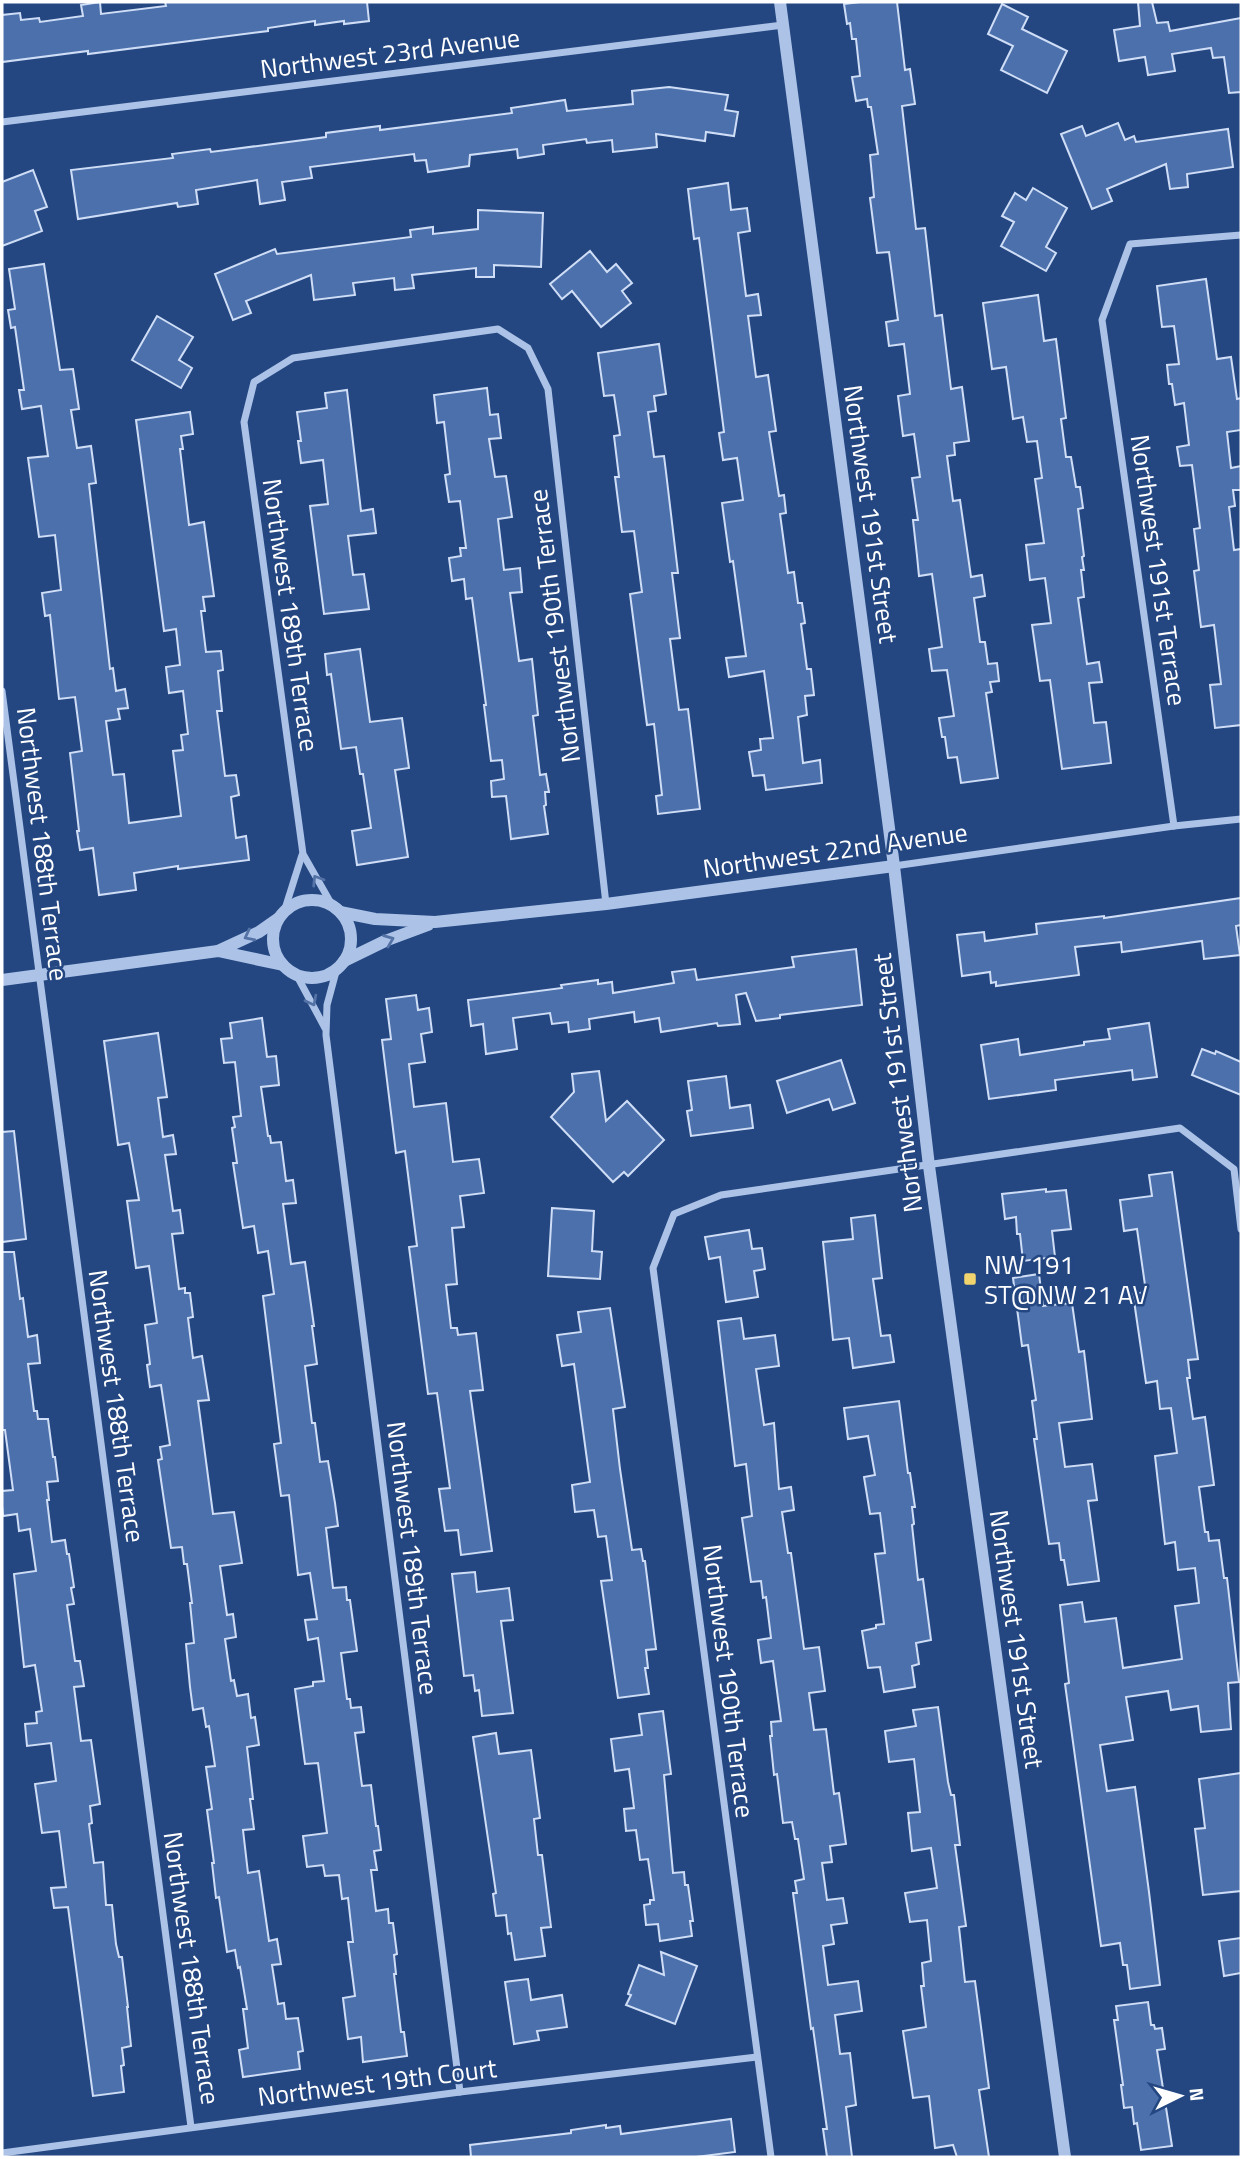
<svg xmlns="http://www.w3.org/2000/svg" width="1243" height="2159" viewBox="0 0 1243 2159" font-family="'Titillium Web',sans-serif">
<style>
.building{fill:#4c70ab;stroke:#cfdef6;stroke-width:2}
.lines{fill:none;stroke-linecap:round;stroke-linejoin:round}
.minor{stroke:#acc3e7;stroke-width:7}
.tertiary{stroke:#acc3e7;stroke-width:12}
.oneway{stroke:#5472a5}
.poi-dot{fill:#f2d46f;stroke:#244782;stroke-width:2.5}
.labels{text-anchor:middle;dominant-baseline:central;stroke-width:5;stroke-linejoin:round;paint-order:stroke}
.street-label{font-size:26px;fill:#fff;stroke:#244782}
.poi-label{font-size:26px;fill:#fff;stroke:#244782;text-anchor:start}
</style>
<rect width="100%" height="100%" fill="#244782"/>
<g class="building">
<polygon points="100,2 101,14 166,6 165,2 367,2 369,21 344,24 344,21 315,25 315,21 268,28 268,31 88,54 88,51 2,62 2,15 20,13 21,20 39,18 40,22 83,16 81,5"/>
<polygon points="860,2 897,2 905,70 910,69 915,104 902,106 916,229 925,228 935,316 942,315 951,389 962,387 969,441 954,443 955,455 947,456 953,501 960,500 971,577 982,575 985,596 974,598 980,642 985,642 988,664 997,663 999,681 990,682 992,692 986,693 998,778 961,783 957,757 948,758 945,737 942,737 939,718 954,716 947,670 932,671 929,649 942,647 932,574 919,576 917,556 913,520 918,520 912,478 920,477 914,434 903,436 898,396 910,394 904,344 889,346 886,322 898,320 889,252 877,253 870,198 874,197 870,155 878,154 871,107 868,107 867,99 856,101 852,77 860,76 856,39 852,39 850,23 847,24 844,4"/>
<polygon points="1138,2 1152,2 1157,23 1168,22 1170,31 1241,18 1241,92 1229,93 1224,57 1213,58 1211,48 1172,54 1175,71 1148,75 1145,57 1119,61 1114,30 1140,26"/>
<polygon points="1002,4 1028,17 1022,29 1067,51 1047,93 1001,70 1013,46 988,34"/>
<polygon points="669,87 728,95 725,110 738,112 734,136 706,132 705,141 656,134 657,147 613,152 612,140 587,143 586,139 543,145 544,154 518,158 517,149 470,155 469,166 428,172 426,160 415,161 414,154 310,167 312,178 282,182 285,200 260,204 257,180 196,190 198,204 178,207 177,203 78,219 71,170 173,158 172,154 210,149 211,152 326,137 326,133 380,126 380,130 512,113 511,108 565,100 567,111 633,104 632,91"/>
<polygon points="1118,123 1125,140 1134,136 1136,142 1228,129 1233,167 1187,174 1188,187 1170,189 1166,164 1107,189 1112,201 1092,209 1061,134 1082,126 1086,136"/>
<polygon points="33,170 47,207 35,211 42,231 2,246 2,182"/>
<polygon points="728,183 731,210 747,208 750,231 738,233 746,296 758,294 761,315 748,316 756,377 768,375 776,431 769,432 779,496 784,495 786,513 780,514 788,573 794,572 798,603 802,603 805,623 801,624 807,669 811,669 814,695 805,696 807,715 798,717 803,763 820,760 822,783 766,790 764,775 753,776 749,752 761,750 760,739 773,738 764,671 729,677 726,658 746,656 733,561 730,562 722,503 743,500 737,458 723,460 719,433 724,432 699,238 694,239 688,189"/>
<polygon points="1033,188 1067,208 1046,247 1056,253 1046,271 1001,246 1014,222 1002,216 1015,193 1026,200"/>
<polygon points="478,210 543,213 541,267 494,265 494,277 476,277 476,268 412,275 414,288 395,290 394,278 353,283 355,295 314,300 311,275 246,301 251,313 233,320 215,274 275,249 277,254 411,237 410,230 433,227 433,234 478,229"/>
<polygon points="590,251 607,272 616,264 632,283 622,291 631,303 601,327 572,291 562,299 550,284"/>
<polygon points="44,264 60,370 73,369 79,409 71,410 77,448 91,446 96,483 89,484 110,669 113,668 116,691 125,689 128,708 118,709 120,719 106,721 113,775 124,774 129,823 181,816 173,751 183,750 181,735 188,734 183,691 169,693 166,667 180,665 176,629 164,631 136,420 190,412 193,434 181,436 183,449 180,449 189,525 204,522 214,596 203,597 205,611 201,611 206,652 221,651 223,670 218,671 222,711 217,711 225,776 236,775 239,795 231,797 236,838 246,836 249,860 178,869 178,866 134,873 136,890 99,895 93,848 80,850 77,831 79,831 70,753 82,751 75,697 59,699 50,615 45,616 42,593 61,590 55,535 39,537 28,458 48,456 41,406 22,409 19,390 24,390 15,327 11,328 8,310 15,309 9,269"/>
<polygon points="1206,279 1217,359 1231,357 1237,399 1241,398 1241,430 1227,432 1231,468 1241,466 1241,490 1233,490 1235,506 1229,507 1234,550 1241,549 1241,725 1215,728 1210,685 1221,684 1214,625 1201,627 1194,571 1199,570 1194,529 1200,528 1192,465 1180,466 1177,447 1189,445 1184,403 1175,405 1172,384 1169,384 1167,365 1179,364 1174,326 1162,327 1157,286"/>
<polygon points="1038,295 1044,341 1056,339 1066,418 1061,419 1066,457 1071,457 1076,487 1080,487 1083,508 1078,509 1084,556 1082,557 1084,570 1081,570 1084,597 1078,598 1087,664 1099,662 1102,682 1089,683 1094,723 1106,722 1111,763 1062,769 1050,680 1040,681 1032,625 1051,623 1045,578 1030,580 1026,545 1044,543 1035,479 1042,478 1037,441 1027,442 1023,417 1013,419 1006,367 992,369 983,303"/>
<polygon points="157,316 193,337 179,360 192,368 181,388 132,360"/>
<polygon points="659,344 666,394 654,396 656,411 648,412 654,457 664,456 666,472 678,573 672,573 680,638 670,639 679,710 688,709 700,809 658,814 656,796 662,795 654,724 647,725 630,594 642,592 634,531 622,532 615,477 619,477 614,436 620,435 614,395 604,396 598,353"/>
<polygon points="487,388 490,415 498,414 501,438 489,439 495,477 506,476 512,517 498,519 504,570 520,568 522,592 510,593 519,661 532,659 538,715 533,716 540,775 546,774 549,792 545,792 546,805 544,806 548,834 511,839 506,796 492,797 491,781 504,779 502,760 491,761 484,705 486,705 472,598 466,599 464,579 452,581 449,558 461,556 460,548 466,548 460,501 449,502 445,475 450,474 444,422 437,423 434,395"/>
<polygon points="347,390 361,511 373,509 376,533 348,536 353,575 364,574 369,609 324,614 310,506 328,504 323,460 301,463 298,441 301,441 297,412 327,408 325,393"/>
<polygon points="360,649 370,722 402,718 409,768 395,770 408,857 357,865 352,831 371,828 363,774 360,774 356,747 341,749 331,674 327,675 325,654"/>
<polygon points="1241,898 1241,925 1236,926 1240,955 1204,959 1202,941 1122,952 1121,942 1075,947 1079,975 996,986 996,982 991,983 990,972 962,976 957,935 984,932 985,941 1037,934 1036,924 1104,916 1104,918"/>
<polygon points="856,949 862,1005 780,1015 780,1018 756,1021 746,993 736,995 740,1024 718,1026 717,1023 661,1032 659,1018 635,1022 634,1012 589,1019 590,1029 569,1032 568,1022 552,1024 550,1013 513,1018 517,1049 486,1054 483,1024 471,1026 468,1000 562,988 561,985 598,980 598,984 612,982 613,993 674,983 672,972 695,969 697,980 794,967 792,957"/>
<polygon points="416,995 418,1010 429,1008 432,1032 421,1034 425,1062 409,1064 414,1107 446,1103 453,1162 479,1159 484,1193 460,1196 464,1227 452,1228 457,1284 446,1285 451,1328 457,1328 458,1335 476,1333 483,1390 470,1391 492,1551 461,1555 458,1530 445,1531 439,1489 450,1488 437,1393 428,1394 409,1247 417,1246 405,1151 396,1153 382,1040 391,1039 386,999"/>
<polygon points="262,1018 267,1057 276,1056 279,1085 261,1087 268,1136 270,1136 271,1143 281,1142 286,1181 293,1180 296,1203 283,1204 291,1264 305,1262 314,1326 312,1326 317,1364 305,1366 312,1423 315,1423 320,1462 328,1461 335,1503 338,1526 326,1528 333,1588 346,1587 347,1600 350,1600 357,1651 341,1653 347,1699 350,1699 351,1708 361,1707 364,1732 355,1733 362,1786 371,1785 376,1826 378,1826 381,1850 374,1851 377,1870 371,1870 376,1911 388,1909 389,1923 393,1923 397,1954 394,1955 396,1974 394,1974 401,2032 404,2032 407,2056 363,2062 361,2037 348,2039 343,1998 355,1996 348,1942 353,1942 348,1898 342,1899 339,1875 325,1876 323,1865 307,1867 303,1836 327,1833 318,1763 305,1764 295,1689 313,1686 313,1682 324,1681 318,1638 308,1640 305,1620 317,1619 310,1573 298,1575 289,1495 281,1496 274,1444 281,1443 263,1296 274,1294 268,1251 258,1253 254,1226 243,1228 233,1163 237,1163 232,1128 235,1127 233,1117 241,1116 235,1062 224,1063 221,1039 232,1038 230,1023"/>
<polygon points="1149,1023 1157,1077 1133,1080 1132,1070 1055,1080 1056,1090 989,1099 981,1045 1018,1039 1020,1055 1084,1045 1084,1042 1110,1039 1108,1029"/>
<polygon points="158,1033 167,1097 158,1098 163,1137 173,1135 176,1154 165,1155 173,1211 180,1210 183,1233 172,1234 179,1289 185,1288 185,1293 190,1293 193,1317 188,1318 193,1358 202,1356 209,1400 198,1401 213,1514 234,1512 242,1563 220,1566 227,1615 233,1614 236,1637 225,1639 231,1681 234,1680 237,1696 248,1694 251,1718 255,1717 259,1745 247,1747 253,1799 250,1799 254,1829 243,1830 248,1873 259,1871 269,1941 277,1939 281,1964 272,1965 278,2004 284,2003 286,2019 298,2018 303,2051 298,2052 300,2069 243,2077 239,2050 248,2048 243,2009 247,2009 240,1967 238,1968 235,1950 227,1952 219,1897 216,1898 212,1863 214,1863 207,1810 212,1809 206,1767 215,1766 209,1726 206,1727 203,1708 193,1710 190,1687 186,1644 194,1643 190,1603 192,1603 187,1564 184,1564 182,1547 171,1548 158,1460 162,1459 160,1447 170,1445 161,1385 150,1387 147,1365 150,1364 145,1325 157,1323 149,1266 136,1268 127,1201 139,1200 129,1143 118,1145 104,1041"/>
<polygon points="1202,1049 1215,1054 1216,1051 1241,1062 1241,1095 1192,1075"/>
<polygon points="841,1060 855,1103 833,1110 829,1099 787,1113 777,1081"/>
<polygon points="599,1071 606,1121 627,1101 664,1140 628,1176 624,1172 613,1182 551,1117 574,1092 572,1074"/>
<polygon points="726,1076 730,1108 750,1105 753,1128 691,1136 687,1111 692,1110 688,1081"/>
<polygon points="14,1131 26,1239 2,1242 2,1132"/>
<polygon points="1172,1172 1198,1359 1188,1360 1190,1378 1187,1378 1193,1419 1205,1417 1214,1485 1199,1487 1205,1532 1208,1532 1209,1541 1219,1540 1224,1578 1227,1578 1239,1682 1228,1683 1231,1729 1201,1732 1198,1706 1171,1710 1168,1691 1126,1697 1133,1740 1100,1745 1107,1791 1135,1787 1149,1892 1160,1985 1130,1989 1127,1965 1123,1965 1120,1943 1101,1946 1065,1684 1069,1683 1060,1605 1082,1602 1085,1622 1116,1618 1123,1668 1182,1659 1175,1606 1199,1603 1195,1568 1178,1570 1175,1542 1165,1544 1155,1456 1177,1453 1171,1408 1160,1409 1157,1381 1146,1383 1133,1294 1146,1292 1137,1229 1124,1231 1120,1200 1152,1196 1149,1175"/>
<polygon points="1046,1189 1046,1192 1066,1190 1071,1229 1052,1231 1055,1257 1023,1261 1020,1234 1017,1234 1016,1217 1005,1219 1002,1194"/>
<polygon points="552,1208 594,1211 592,1251 602,1252 600,1279 548,1276"/>
<polygon points="875,1215 882,1278 873,1279 881,1336 890,1335 894,1362 853,1368 849,1338 833,1340 823,1242 853,1239 851,1218"/>
<polygon points="749,1230 752,1249 762,1248 765,1269 754,1271 758,1297 726,1302 720,1257 709,1259 705,1237"/>
<polygon points="2,1252 14,1252 20,1299 23,1298 28,1337 37,1335 40,1363 28,1364 34,1411 37,1411 38,1419 48,1419 53,1457 55,1457 58,1481 47,1482 49,1500 47,1500 52,1542 65,1540 67,1554 69,1554 74,1587 71,1588 74,1604 67,1605 75,1661 80,1661 84,1686 74,1687 81,1741 91,1740 100,1804 90,1806 92,1823 89,1824 94,1863 103,1862 106,1905 112,1905 116,1944 119,1957 122,1957 128,2007 127,2007 131,2046 122,2048 124,2065 121,2066 124,2092 93,2096 68,1907 54,1908 51,1888 66,1887 59,1831 42,1833 35,1784 56,1781 51,1743 27,1746 25,1724 37,1723 36,1712 42,1711 35,1665 24,1667 14,1574 36,1571 30,1529 19,1531 17,1514 3,1516 2,1505 2,1491 13,1490 5,1430 2,1430"/>
<polygon points="1039,1274 1043,1306 1072,1303 1079,1352 1084,1351 1092,1419 1059,1423 1065,1467 1092,1464 1097,1500 1088,1501 1099,1581 1068,1585 1064,1560 1061,1560 1059,1543 1049,1544 1034,1439 1037,1439 1032,1401 1036,1400 1028,1345 1022,1346 1013,1278"/>
<polygon points="610,1308 625,1407 613,1409 620,1469 632,1550 641,1549 643,1561 645,1561 656,1649 646,1650 648,1668 645,1668 649,1694 618,1698 601,1581 612,1580 606,1536 598,1537 594,1510 575,1512 572,1485 590,1482 574,1364 562,1366 557,1335 581,1332 578,1312"/>
<polygon points="741,1318 744,1339 775,1335 779,1366 756,1369 764,1425 774,1423 779,1489 791,1487 794,1510 782,1512 788,1553 791,1553 804,1649 819,1647 825,1691 809,1693 814,1730 826,1729 834,1794 839,1793 846,1844 830,1846 832,1862 822,1863 827,1900 843,1898 847,1923 831,1925 834,1944 823,1946 828,1985 858,1981 862,2011 835,2015 840,2054 850,2053 856,2105 846,2107 852,2157 827,2157 823,2129 827,2129 813,2028 811,2029 793,1893 797,1893 795,1881 804,1879 798,1839 795,1839 792,1822 783,1823 777,1774 774,1775 770,1736 772,1736 771,1722 781,1721 773,1661 761,1663 758,1640 771,1638 766,1597 763,1598 761,1581 751,1582 742,1518 752,1516 746,1464 735,1466 718,1321"/>
<polygon points="899,1401 908,1473 910,1473 915,1507 912,1507 914,1524 912,1525 918,1580 923,1579 931,1640 916,1643 919,1664 912,1666 915,1687 884,1692 880,1667 868,1668 862,1631 876,1628 876,1625 884,1624 875,1554 885,1553 880,1513 870,1514 864,1477 875,1475 868,1436 848,1439 844,1408"/>
<polygon points="475,1572 477,1592 509,1588 513,1620 501,1621 513,1713 482,1716 479,1690 475,1691 473,1675 464,1676 452,1574"/>
<polygon points="938,1707 948,1782 951,1795 954,1795 960,1845 955,1845 966,1926 959,1927 965,1982 975,1981 989,2088 979,2090 989,2157 957,2157 953,2145 935,2148 929,2096 913,2098 903,2031 926,2027 921,1986 924,1986 922,1963 931,1961 927,1920 910,1922 905,1893 937,1888 931,1848 912,1851 908,1813 920,1812 914,1759 889,1762 885,1731 916,1726 913,1710"/>
<polygon points="663,1711 671,1774 664,1775 673,1873 684,1872 685,1885 688,1885 693,1921 690,1921 692,1936 660,1941 658,1924 646,1925 644,1905 650,1904 650,1900 654,1900 648,1859 640,1860 636,1830 626,1831 624,1809 634,1808 629,1769 615,1771 611,1739 642,1735 639,1714"/>
<polygon points="496,1733 499,1754 531,1750 540,1818 534,1819 538,1855 542,1855 551,1927 541,1928 545,1956 515,1960 511,1933 508,1934 506,1915 496,1916 493,1894 496,1893 473,1737"/>
<polygon points="1241,1773 1241,1891 1203,1895 1195,1829 1205,1828 1199,1779"/>
<polygon points="1241,1938 1241,1973 1224,1976 1219,1941"/>
<polygon points="661,1952 697,1966 675,2024 626,2005 631,1995 628,1994 639,1965 664,1975"/>
<polygon points="528,1979 531,2000 562,1995 567,2027 537,2031 539,2040 514,2044 505,1982"/>
<polygon points="1148,2002 1151,2025 1154,2025 1155,2029 1162,2028 1165,2049 1157,2050 1172,2146 1141,2150 1137,2123 1134,2124 1132,2107 1124,2108 1121,2085 1123,2085 1114,2020 1118,2020 1116,2006"/>
<polygon points="731,2119 735,2152 696,2157 471,2157 470,2145 571,2133 571,2130 606,2125 606,2128 620,2126 621,2134"/>
</g>
<g class="lines">
<g class="minor">
<polyline points="2,122 783,25"/>
<polyline points="2,691 191,2127"/>
<polyline points="1174,826 1102,320 1130,244 1241,235"/>
<polyline points="894,866 1174,826 1241,819"/>
<polyline points="332,905 303,854 244,422 254,382 293,358 498,329 528,348 548,389 606,904"/>
<polyline points="284,912 302,855"/>
<polyline points="337,968 327,1005 326,1035 460,2092"/>
<polyline points="296,974 325,1028"/>
<polyline points="2,2153 460,2092 757,2057"/>
<polyline points="771,2157 653,1268 674,1214 721,1195 1180,1128 1234,1169 1241,1229"/>
</g>
<g class="tertiary">
<polyline points="780,2 894,866 929,1166 1065,2157"/>
<circle cx="312" cy="939" r="39"/>
<polyline points="340,912 375,919 435,922 606,904 894,866"/>
<polyline points="218,951 259,932 279,918"/>
<polyline points="344,961 385,941 428,925"/>
<polyline points="2,980 218,951 283,965"/>
</g>
</g>
<defs><path id="oneway-chevron" d="M-2-3.5L2.5 0L-2 3.5" fill="none" stroke-width="1.6" stroke-linecap="round" stroke-linejoin="round" transform="scale(1.75)"/></defs>
<g class="oneway">
<use href="#oneway-chevron" transform="translate(317 880) rotate(-122)"/>
<use href="#oneway-chevron" transform="translate(249 936) rotate(153)"/>
<use href="#oneway-chevron" transform="translate(389 940) rotate(-22)"/>
<use href="#oneway-chevron" transform="translate(312 1001) rotate(63)"/>
</g>
<rect class="poi-dot" x="963" y="1272" width="14" height="14" rx="3.5"/>
<g class="labels">
<g class="street-label">
<text transform="translate(390 53) rotate(-7)">Northwest 23rd Avenue</text>
<text transform="translate(871 514) rotate(82)">Northwest 191st Street</text>
<text transform="translate(1159 570) rotate(82)">Northwest 191st Terrace</text>
<text transform="translate(291 615) rotate(82)">Northwest 189th Terrace</text>
<text transform="translate(554 626) rotate(-97)">Northwest 190th Terrace</text>
<text transform="translate(43 844) rotate(83)">Northwest 188th Terrace</text>
<text transform="translate(835 850) rotate(-8)">Northwest 22nd Avenue</text>
<text transform="translate(897 1083) rotate(-97)">Northwest 191st Street</text>
<text transform="translate(117 1406) rotate(82)">Northwest 188th Terrace</text>
<text transform="translate(413 1558) rotate(83)">Northwest 189th Terrace</text>
<text transform="translate(1017 1639) rotate(82)">Northwest 191st Street</text>
<text transform="translate(729 1681) rotate(83)">Northwest 190th Terrace</text>
<text transform="translate(192 1968) rotate(82)">Northwest 188th Terrace</text>
<text transform="translate(377 2082) rotate(-7)">Northwest 19th Court</text>
</g>
<g class="poi-label">
<text x="984" y="1264">NW 191<tspan x="984" dy="30">ST@NW 21 AV</tspan></text>
</g>
</g>
<rect width="1243" height="2159" fill="none" stroke="#ffffff" stroke-width="7"/>
<g transform="translate(1180 2096) rotate(85)" stroke="#244782" stroke-width="5" paint-order="stroke">
<path d="M0-5L12 26L0 18L-12 26Z" fill="#ffffff"/>
<text y="-10" font-size="19" font-weight="bold" text-anchor="middle" fill="#ffffff">N</text>
</g>
</svg>
